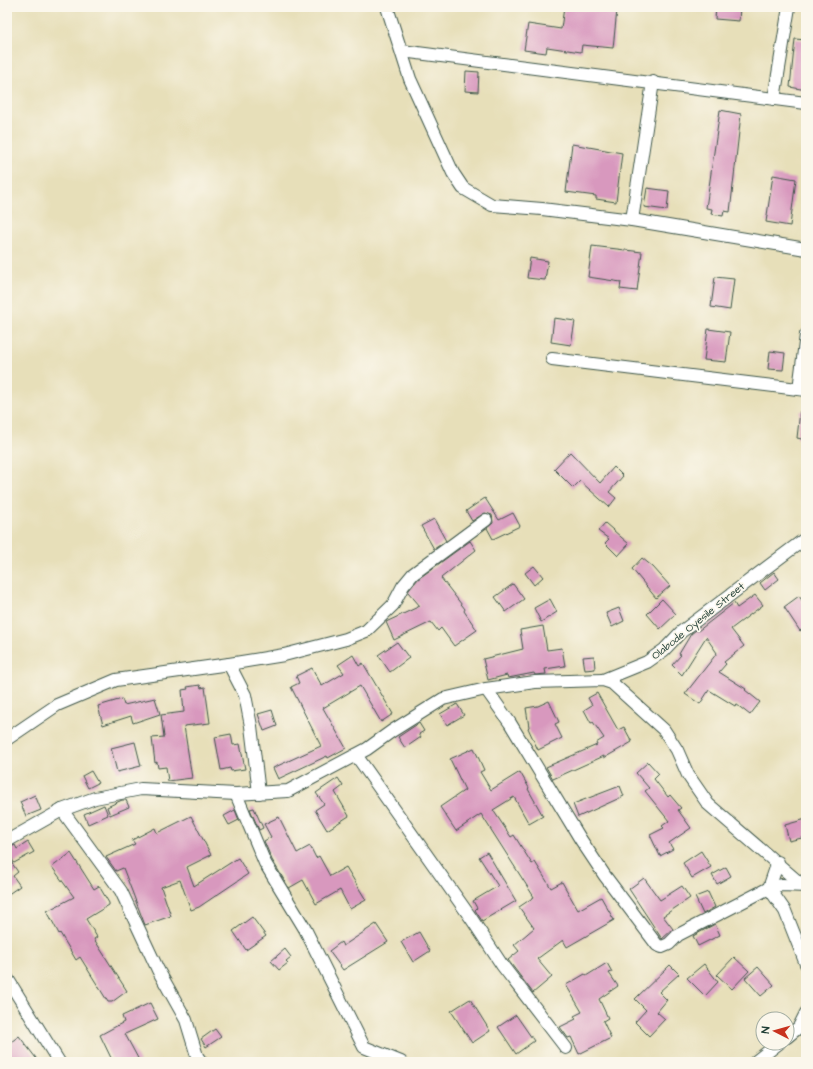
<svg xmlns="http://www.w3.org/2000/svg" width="813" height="1069" viewBox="0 0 813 1069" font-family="'Architects Daughter',sans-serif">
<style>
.building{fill:#d898be}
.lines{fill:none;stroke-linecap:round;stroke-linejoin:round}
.minor-casing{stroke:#3d5548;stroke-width:14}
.minor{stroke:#fff;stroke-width:12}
.labels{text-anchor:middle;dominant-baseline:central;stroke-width:3.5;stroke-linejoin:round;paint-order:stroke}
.street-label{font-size:11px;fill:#1f3d34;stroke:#fbf7ec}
</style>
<rect width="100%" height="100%" fill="#fbf7ec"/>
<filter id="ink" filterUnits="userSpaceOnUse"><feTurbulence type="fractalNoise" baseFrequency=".025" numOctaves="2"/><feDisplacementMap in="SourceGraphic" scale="8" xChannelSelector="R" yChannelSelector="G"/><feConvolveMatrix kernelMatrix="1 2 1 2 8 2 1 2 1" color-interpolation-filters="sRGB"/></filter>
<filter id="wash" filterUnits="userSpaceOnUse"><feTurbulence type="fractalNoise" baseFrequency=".012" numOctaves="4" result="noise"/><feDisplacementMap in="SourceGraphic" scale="16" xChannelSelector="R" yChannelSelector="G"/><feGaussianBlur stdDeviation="0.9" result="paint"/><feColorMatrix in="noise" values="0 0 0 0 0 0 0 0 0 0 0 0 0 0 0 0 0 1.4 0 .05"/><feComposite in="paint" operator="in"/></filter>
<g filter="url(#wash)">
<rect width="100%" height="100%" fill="#e7dfb9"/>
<g id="blocks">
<g class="building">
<polygon points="564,7 594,11 594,8 617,10 613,48 582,45 581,52 547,47 546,53 524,50 528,24 561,29"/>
<polygon points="716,7 740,7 739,21 715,19"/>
<polygon points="795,39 806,40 806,90 790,87"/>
<polygon points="466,71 479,72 478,92 465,91"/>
<polygon points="720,110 741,114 730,212 724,211 723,216 711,214 712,209 706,208"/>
<polygon points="572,144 622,153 616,202 596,199 596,196 566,192"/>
<polygon points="773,175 796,179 790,226 766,222"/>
<polygon points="647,188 669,191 667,210 644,207"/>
<polygon points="592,246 642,252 637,291 620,289 621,282 588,277"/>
<polygon points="530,258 548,261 545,280 527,278"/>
<polygon points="715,277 734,279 730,310 711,307"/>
<polygon points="554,318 575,321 571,345 551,342"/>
<polygon points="708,329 730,332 726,362 704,360"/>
<polygon points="770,351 785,353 783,370 768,369"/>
<polygon points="800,411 806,411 806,440 797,438"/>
<polygon points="570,452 600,483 614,467 623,476 609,492 616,498 609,507 580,481 573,488 554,469"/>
<polygon points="485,498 499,520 513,513 520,526 493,539 487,528 493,523 492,515 485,513 472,521 466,511"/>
<polygon points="434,519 446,541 434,549 421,526"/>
<polygon points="605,523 629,544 618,556 605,543 609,539 598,531"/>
<polygon points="470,541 476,550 441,578 465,609 464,611 477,630 454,646 441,628 438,631 431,622 394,640 386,622 420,606 408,592 409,590 418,579"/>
<polygon points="642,558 653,567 670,586 656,598 632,569"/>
<polygon points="534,566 543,577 534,585 525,573"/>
<polygon points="774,572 779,579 765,590 760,583"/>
<polygon points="513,584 524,599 506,612 495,597"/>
<polygon points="755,595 763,605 731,629 744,646 724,662 726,664 719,672 746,689 745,690 760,702 750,715 736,704 735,706 709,690 700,704 685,694 717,653 706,637 682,675 672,665 681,655 679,654 691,634 696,630 698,631 734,603 737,608"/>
<polygon points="799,596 806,606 806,627 800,631 784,607"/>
<polygon points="550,599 557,612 541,622 534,608"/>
<polygon points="662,599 676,614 660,629 647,614"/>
<polygon points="619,608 624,621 612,627 606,613"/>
<polygon points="543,626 547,650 562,648 565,666 545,669 546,674 535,675 534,673 508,678 507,675 488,680 483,659 523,649 520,630"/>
<polygon points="397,642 409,658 390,672 378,655"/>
<polygon points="353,655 359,666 363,663 393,714 381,722 360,686 323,708 346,748 328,758 327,756 278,779 273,768 321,746 291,687 299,683 296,676 312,668 322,686 344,673 338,665"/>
<polygon points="594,656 595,669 585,670 583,657"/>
<polygon points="200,685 201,688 205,687 210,723 184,726 192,778 168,781 166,767 158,768 157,762 155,763 152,738 164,737 161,715 184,712 182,690 188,689 187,687"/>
<polygon points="597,693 618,730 624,727 632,742 604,758 604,756 553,779 546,767 597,745 596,743 604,738 593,722 591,723 584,710 592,705 588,698"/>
<polygon points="155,698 160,714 133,723 131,716 103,725 98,706 122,699 124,705"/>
<polygon points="549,701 559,722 555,724 562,738 538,750 528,728 529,727 526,708 538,706"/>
<polygon points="457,704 464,715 447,725 440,714"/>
<polygon points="272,710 277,726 264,731 258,714"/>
<polygon points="419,723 424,731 419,734 421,737 405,748 398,737"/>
<polygon points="231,734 233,745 240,744 245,769 231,771 230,768 221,770 215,737"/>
<polygon points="135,742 141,766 117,772 111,748"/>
<polygon points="474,748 484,770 480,772 491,790 520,772 529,788 528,789 543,816 529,824 514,797 493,810 511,837 514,835 532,864 535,862 551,888 562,882 578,910 601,897 614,920 567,947 563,940 537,959 552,977 533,993 508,960 519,951 514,945 534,928 519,907 534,897 481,814 456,831 440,807 465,790 450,759"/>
<polygon points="648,762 659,774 654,779 668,797 670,795 681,808 678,810 691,828 669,843 673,849 660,856 650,835 664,828 662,826 669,821 645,791 649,788 636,773"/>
<polygon points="91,771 98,783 88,788 82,776"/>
<polygon points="338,778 343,786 335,792 349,816 327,830 315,810 324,804 316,793"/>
<polygon points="620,786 624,796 578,817 573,804"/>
<polygon points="35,795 41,810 26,816 20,802"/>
<polygon points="122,800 126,800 129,807 110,815 107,807"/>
<polygon points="104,805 108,815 88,824 84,814"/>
<polygon points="254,808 263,828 259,830 250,809"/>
<polygon points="235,810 239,820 229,825 224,816"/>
<polygon points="191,816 211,855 187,867 194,886 238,858 248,874 199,907 191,910 180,880 161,887 171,916 145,925 123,868 116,871 106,857 135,844 132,840 155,828 157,833"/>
<polygon points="279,817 297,853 310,846 316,858 319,856 330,876 346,867 366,900 350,909 340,890 316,904 303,880 289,888 272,860 264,841 271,837 264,824"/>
<polygon points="806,819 806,837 789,841 785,825"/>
<polygon points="28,842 34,852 14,863 7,849 15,845 17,849"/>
<polygon points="701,851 711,867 692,878 683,863"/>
<polygon points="487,852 516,901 482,921 475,910 477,908 473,901 498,886 479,857"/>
<polygon points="71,853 94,889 99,886 109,903 109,905 86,919 97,937 94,939 127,991 112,1002 108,1002 80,957 76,960 60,933 59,934 47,911 74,897 52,867"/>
<polygon points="7,856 18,872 13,876 20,886 7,895"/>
<polygon points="726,867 731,876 717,884 712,875"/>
<polygon points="644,878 660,900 682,886 690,898 663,916 673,929 662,939 629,889"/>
<polygon points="708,892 715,907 703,914 695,897"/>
<polygon points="252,917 266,936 246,950 233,931"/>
<polygon points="376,924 388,942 343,970 329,951 341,942 343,946"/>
<polygon points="715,924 720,935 698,946 693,936"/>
<polygon points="419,932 430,951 413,962 401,942"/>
<polygon points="285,949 291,957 286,961 288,963 279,970 271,961"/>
<polygon points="734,957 749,971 732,989 717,975"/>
<polygon points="607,963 612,972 609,973 618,986 599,999 608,1018 603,1021 611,1038 579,1054 571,1037 568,1038 560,1027 576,1019 574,1016 582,1012 566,985 585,974 586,976"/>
<polygon points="704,964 718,982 705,996 687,978"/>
<polygon points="670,965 679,974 659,992 667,1000 657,1012 665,1019 649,1036 635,1022 646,1010 635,999"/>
<polygon points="758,967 774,985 761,996 745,978"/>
<polygon points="470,999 490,1031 472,1043 451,1011"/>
<polygon points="150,1003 158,1019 125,1034 140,1062 113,1062 100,1035 124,1022 122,1016"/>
<polygon points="516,1015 534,1041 516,1054 498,1027"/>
<polygon points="215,1029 221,1037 206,1047 201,1039"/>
<polygon points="19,1036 39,1062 7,1062 7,1045"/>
</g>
</g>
</g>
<g filter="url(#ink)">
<use href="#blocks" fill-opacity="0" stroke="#3d5548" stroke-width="1"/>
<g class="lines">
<defs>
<g id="minor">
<polyline points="387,7 410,79 453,173 463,188 492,205 542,209 632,220 806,249"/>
<polyline points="402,51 806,103"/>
<polyline points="774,99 789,7"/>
<polyline points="632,220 653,82"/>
<polyline points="552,359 806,390"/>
<polyline points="799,389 806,335"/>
<polyline points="229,664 245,695 251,726 259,793"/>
<polyline points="603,680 647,662 664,650 681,632 806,538"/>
<polyline points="486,689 510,723 581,840 605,876 657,945 662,947 669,944 678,935 769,888 782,885 806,886"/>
<polyline points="7,739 57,705 116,680 229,664 284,655 346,639 366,631 393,605 403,586 413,574 486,520"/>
<polyline points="356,755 471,918 502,965 566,1048"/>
<polyline points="236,794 265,863 305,929 364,1047 401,1062"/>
<polyline points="62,810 121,891 158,970 186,1020 197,1056 201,1062"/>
<polyline points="7,841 62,810 95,798 141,789 236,794 288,791 367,749 392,731 443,699 486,689 535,682 603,680 612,683 664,730 677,750 688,775 708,804 802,885"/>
<polyline points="778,862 769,888 785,911 806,964"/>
<polyline points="7,978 59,1062"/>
<polyline points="787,1037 799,1027 806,1013"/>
<polyline points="755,1062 779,1043"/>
</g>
</defs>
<use href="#minor" class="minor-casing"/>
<use href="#minor" class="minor"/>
</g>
</g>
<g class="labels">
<g class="street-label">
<text transform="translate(698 621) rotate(-39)">Olabode Oyesile Street</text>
</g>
</g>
<rect width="813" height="1069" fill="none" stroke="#fbf7ec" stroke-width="24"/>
<g transform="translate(775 1031) rotate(276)"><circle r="19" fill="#fbf7ec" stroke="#a3ada2"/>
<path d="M0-3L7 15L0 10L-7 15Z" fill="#c8321e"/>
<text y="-6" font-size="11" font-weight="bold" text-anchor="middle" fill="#1f3d34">N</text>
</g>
</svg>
